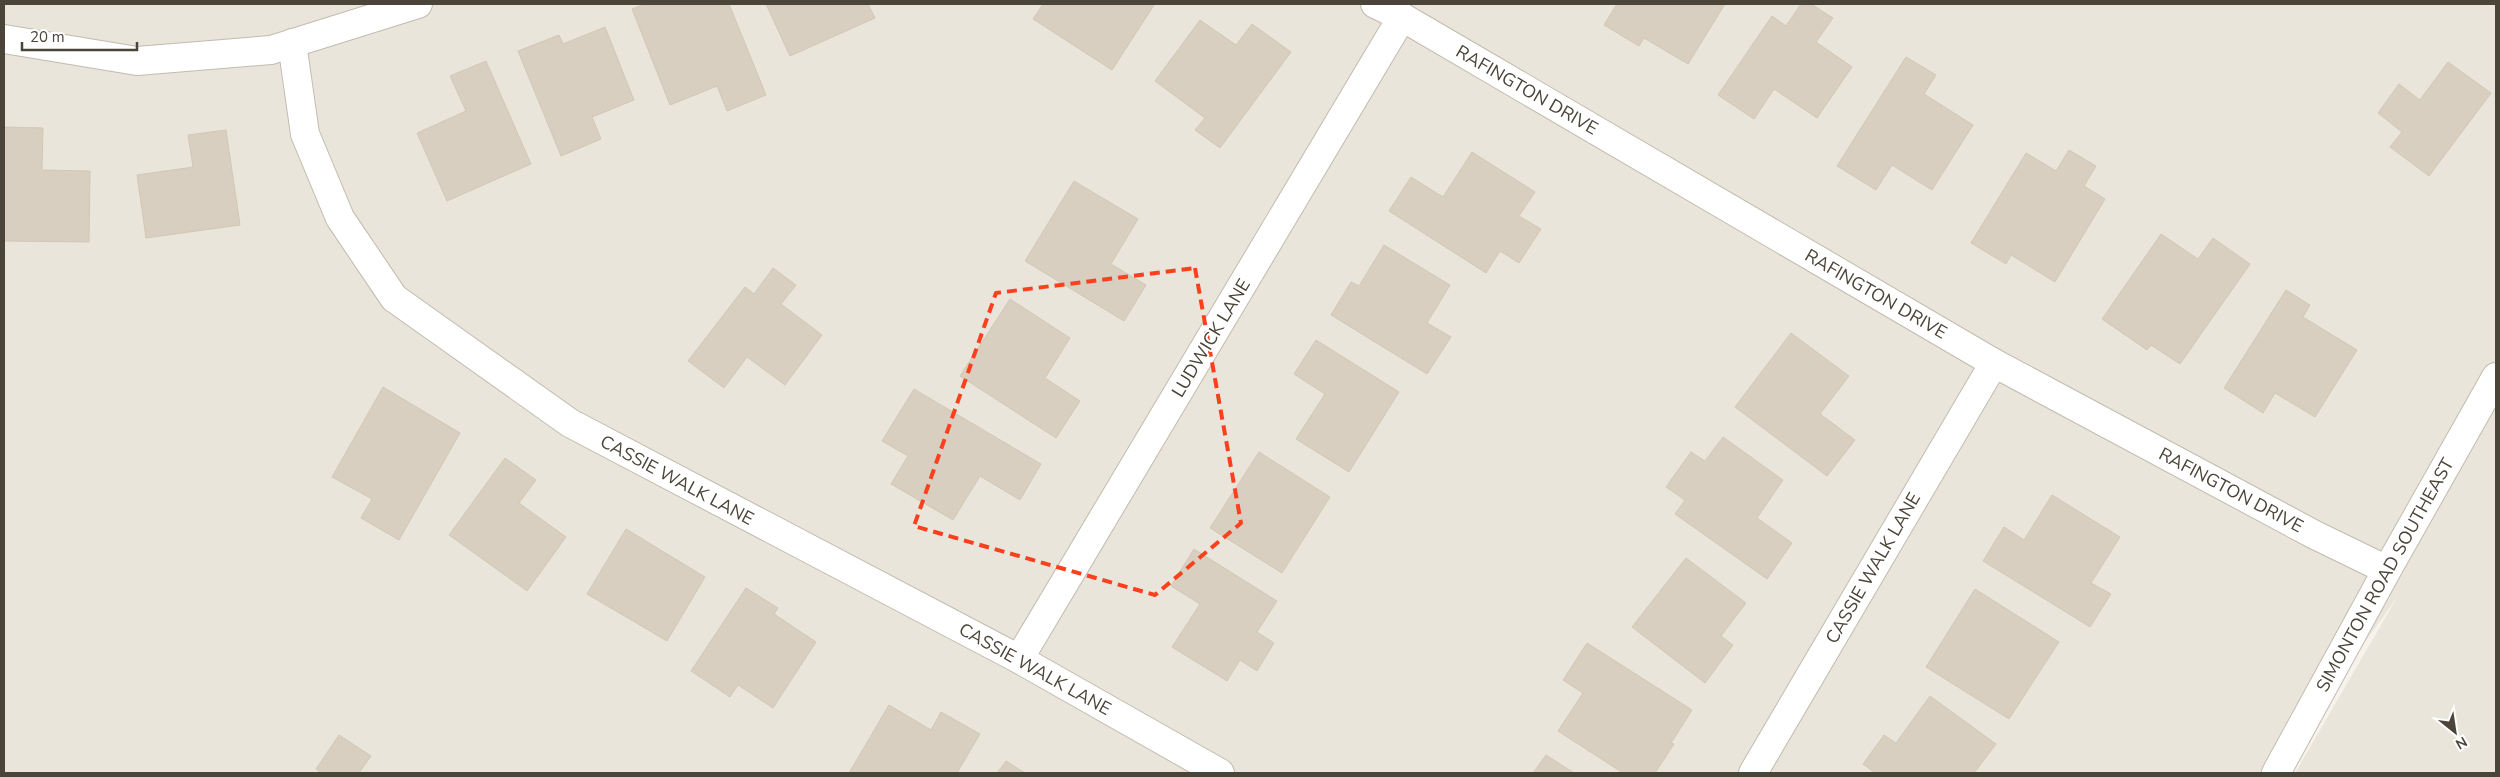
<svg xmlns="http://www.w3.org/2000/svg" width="2500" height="777" viewBox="0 0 2500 777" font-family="'Nunito Sans',sans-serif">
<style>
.residential{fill:#eae5da}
.building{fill:#d8cfc1;stroke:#d3c7b4}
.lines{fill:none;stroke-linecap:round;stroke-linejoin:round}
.minor-casing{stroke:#c2bbae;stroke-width:30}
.minor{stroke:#fff;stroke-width:28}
.marked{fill:none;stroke:#fc3f1d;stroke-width:4;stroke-dasharray:10 6;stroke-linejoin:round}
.labels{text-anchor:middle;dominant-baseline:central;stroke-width:4;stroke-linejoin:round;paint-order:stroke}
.street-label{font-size:18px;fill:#4b4439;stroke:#fff}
</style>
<rect width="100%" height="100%" fill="#f6f3ec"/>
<polygon class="residential" points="4,4 2496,4 2496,773 2295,773 2398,596 2271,773 4,773"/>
<g class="building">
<polygon points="645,4 729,4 766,95 727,111 717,86 670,105 632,9"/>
<polygon points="766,4 868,4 875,18 790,56"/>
<polygon points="1043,4 1152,4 1154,5 1112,70 1033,19"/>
<polygon points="1617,4 1725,4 1688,64 1644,38 1639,46 1604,25"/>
<polygon points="1801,4 1811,4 1833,18 1816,42 1852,67 1817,118 1774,89 1754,119 1718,95 1772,16 1786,26"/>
<polygon points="1200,20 1236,45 1252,24 1291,52 1220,148 1195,130 1205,118 1155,81"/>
<polygon points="605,27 634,100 592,117 601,139 561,156 518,51 559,35 563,44"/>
<polygon points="1906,57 1936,75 1924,94 1973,125 1932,190 1892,165 1876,190 1837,166"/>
<polygon points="486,61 531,164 447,201 417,133 466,111 450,76"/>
<polygon points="2448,62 2491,93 2429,176 2390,147 2402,132 2378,113 2399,84 2420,100"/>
<polygon points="4,127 43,128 42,170 90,171 89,242 4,241"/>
<polygon points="226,130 240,225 146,238 137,175 193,167 188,135"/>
<polygon points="2069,150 2096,166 2084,186 2105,199 2055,282 2011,255 2006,264 1971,243 2026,153 2056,171"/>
<polygon points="1472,152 1535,192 1519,216 1541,229 1519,263 1500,251 1486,273 1389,211 1411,177 1443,197"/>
<polygon points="1074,181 1138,219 1111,264 1146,285 1124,321 1025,261"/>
<polygon points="2161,234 2198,259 2213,238 2250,264 2180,364 2151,345 2147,350 2102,319"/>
<polygon points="1384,245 1450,285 1427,323 1451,337 1427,374 1331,315 1351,282 1359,286"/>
<polygon points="773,268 796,285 781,304 822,335 785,385 747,357 724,388 688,361 745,287 754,294"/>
<polygon points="2286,290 2310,305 2303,317 2357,350 2315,417 2275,393 2263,413 2224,388"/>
<polygon points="1010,299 1070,338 1045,378 1080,401 1056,438 960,376"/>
<polygon points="1791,333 1849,376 1820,414 1855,440 1827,476 1735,407"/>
<polygon points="1316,340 1399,392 1349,472 1296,439 1325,394 1294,374"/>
<polygon points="383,387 460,433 399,540 361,518 372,499 332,477"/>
<polygon points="914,389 1041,464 1020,500 980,476 953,520 891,484 908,456 882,441"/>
<polygon points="1723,437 1783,480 1757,518 1792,543 1767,579 1675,514 1685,500 1666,487 1691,452 1705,461"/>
<polygon points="1259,452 1330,497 1282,573 1210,528"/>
<polygon points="505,458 536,480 519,503 566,537 527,591 449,535"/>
<polygon points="2052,495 2120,537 2091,583 2111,594 2090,627 1983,561 2004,527 2024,540"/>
<polygon points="626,529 705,577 667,641 587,594"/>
<polygon points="1194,549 1277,601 1257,632 1274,643 1257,671 1240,660 1227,681 1172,647 1200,604 1171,586"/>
<polygon points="1686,558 1746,603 1721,636 1733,645 1705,683 1632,627"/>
<polygon points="746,588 778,608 774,614 816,642 773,708 738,685 730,697 691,671"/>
<polygon points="1975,589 2059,642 2009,719 1926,667"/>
<polygon points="1587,643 1692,710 1671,743 1674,744 1655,773 1623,773 1558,731 1583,693 1563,680"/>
<polygon points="1930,696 1996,744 1974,773 1875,773 1863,764 1884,735 1896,743"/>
<polygon points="889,705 931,730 941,712 980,734 957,773 849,773"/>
<polygon points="339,735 371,756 359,773 321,773 316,769"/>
<polygon points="1546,755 1574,773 1533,773"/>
<polygon points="1006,761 1025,773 997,773"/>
</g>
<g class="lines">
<defs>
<g id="minor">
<polyline points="1375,4 1402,17 1994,363 2313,534 2387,570"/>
<polyline points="4,39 137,61 271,50 418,4"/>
<polyline points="292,43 305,134 340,218 394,298 570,423 1019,659 1220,773"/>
<polyline points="1019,659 1402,17"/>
<polyline points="1753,773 1994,363"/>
<polyline points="2276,773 2387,570 2496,377"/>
</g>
</defs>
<use href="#minor" class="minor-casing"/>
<use href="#minor" class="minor"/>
</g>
<path class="marked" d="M1195 268 1241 523 1155 595 914 526 996 293Z"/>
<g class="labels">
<g class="street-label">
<text transform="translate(1527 90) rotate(30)">RAFINGTON DRIVE</text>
<text transform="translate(1876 294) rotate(30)">RAFINGTON DRIVE</text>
<text transform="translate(1211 338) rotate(-59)">LUDWICK LANE</text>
<text transform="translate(677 480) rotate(28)">CASSIE WALK LANE</text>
<text transform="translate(2231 490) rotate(28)">RAFINGTON DRIVE</text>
<text transform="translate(1873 568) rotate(-60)">CASSIE WALK LANE</text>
<text transform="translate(2385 575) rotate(-61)">SIMONTON ROAD SOUTHEAST</text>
<text transform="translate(1035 669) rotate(29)">CASSIE WALK LANE</text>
</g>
</g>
<rect width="2500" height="777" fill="none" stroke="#4b4439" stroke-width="10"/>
<g transform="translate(2455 732) rotate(150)" stroke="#ffffff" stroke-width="4" paint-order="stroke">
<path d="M0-4L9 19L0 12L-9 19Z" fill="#4b4439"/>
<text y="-8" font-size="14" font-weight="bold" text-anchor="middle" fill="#4b4439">N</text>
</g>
<path d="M22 42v8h115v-8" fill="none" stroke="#4b4439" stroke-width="2.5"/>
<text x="30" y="42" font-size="15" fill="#4b4439" stroke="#ffffff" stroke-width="4" paint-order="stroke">20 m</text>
</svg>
